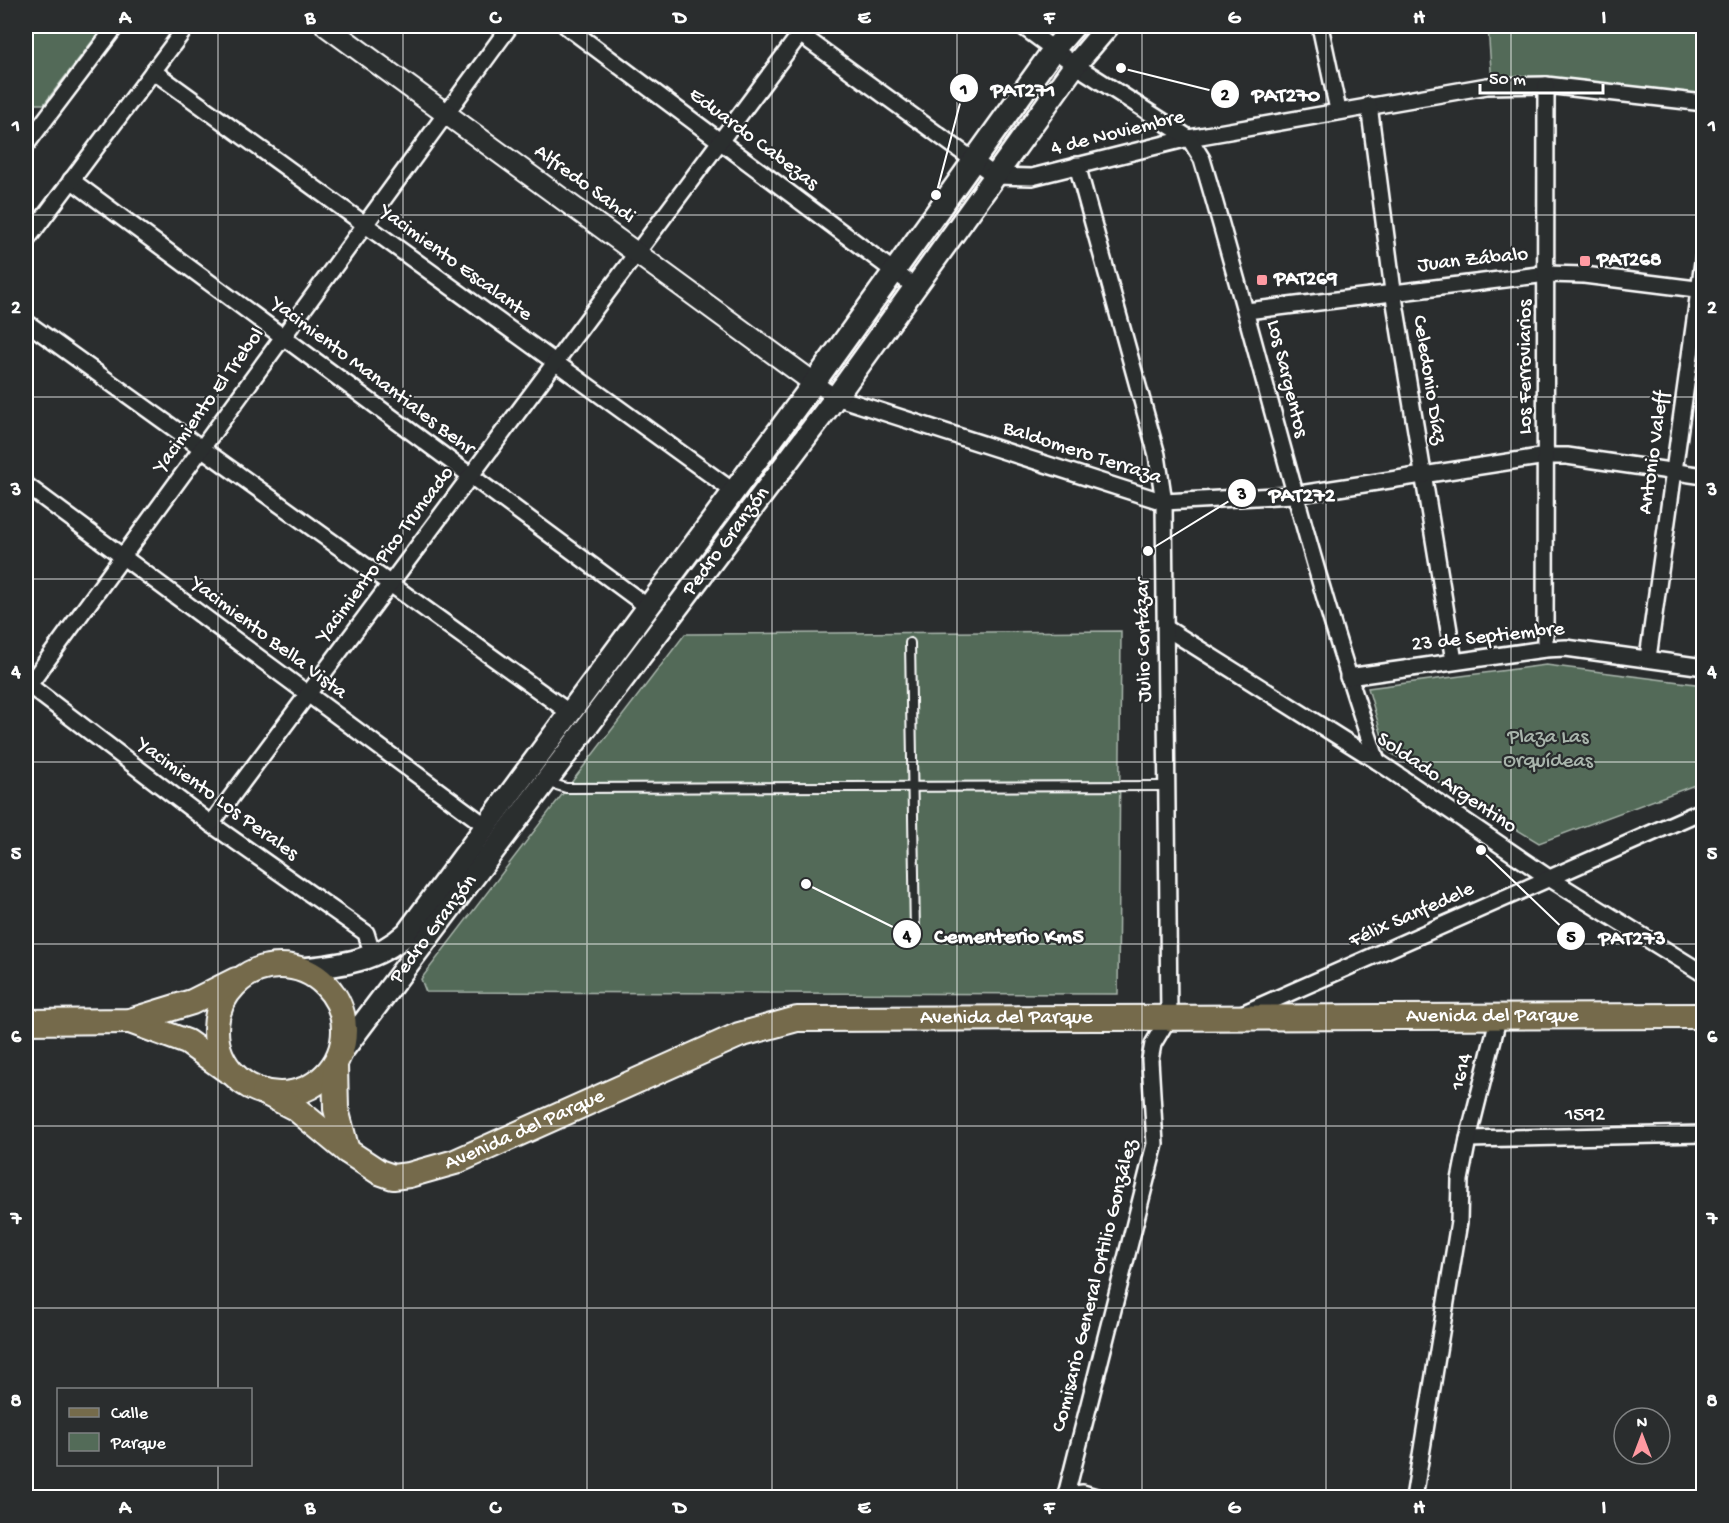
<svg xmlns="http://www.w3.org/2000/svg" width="1729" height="1523" viewBox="0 0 1729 1523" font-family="'Gochi Hand',sans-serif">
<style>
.green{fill:#536b58;stroke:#a9b5ac;stroke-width:1.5}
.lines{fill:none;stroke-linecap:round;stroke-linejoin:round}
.service-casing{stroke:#fff;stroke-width:12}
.minor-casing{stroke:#fff;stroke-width:20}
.tertiary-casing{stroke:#fff;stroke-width:24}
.secondary-casing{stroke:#fff;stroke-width:26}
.primary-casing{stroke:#fff;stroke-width:28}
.service{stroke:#2a2d2e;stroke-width:8}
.minor{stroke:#2a2d2e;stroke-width:15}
.tertiary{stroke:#2a2d2e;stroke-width:20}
.secondary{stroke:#2a2d2e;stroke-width:21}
.primary{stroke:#756b4b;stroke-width:24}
.grid{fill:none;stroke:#fff;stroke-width:1.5;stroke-opacity:0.55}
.poi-dot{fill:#ff9aa2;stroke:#2a2d2e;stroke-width:2}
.labels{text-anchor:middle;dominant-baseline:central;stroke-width:4.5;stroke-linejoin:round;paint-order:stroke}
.street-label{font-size:21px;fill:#fff;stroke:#2a2d2e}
.poi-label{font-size:21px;font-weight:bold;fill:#fff;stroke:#2a2d2e;text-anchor:start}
.park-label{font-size:21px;fill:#a9b5ac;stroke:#2a2d2e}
.leader{fill:none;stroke:#fff;stroke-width:2}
.callout-dot{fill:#fff;stroke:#2a2d2e;stroke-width:2}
.mark-label{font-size:18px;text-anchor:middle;font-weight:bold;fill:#111}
.callout-label{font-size:22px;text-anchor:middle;font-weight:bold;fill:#fff;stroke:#2a2d2e;stroke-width:4.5;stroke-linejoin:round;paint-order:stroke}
.neatline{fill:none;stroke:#fff;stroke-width:2}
.grid-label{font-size:20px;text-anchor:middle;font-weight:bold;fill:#fff}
</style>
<rect width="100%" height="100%" fill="#2a2d2e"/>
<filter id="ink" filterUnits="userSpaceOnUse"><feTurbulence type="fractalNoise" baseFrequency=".0167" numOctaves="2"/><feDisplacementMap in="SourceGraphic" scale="12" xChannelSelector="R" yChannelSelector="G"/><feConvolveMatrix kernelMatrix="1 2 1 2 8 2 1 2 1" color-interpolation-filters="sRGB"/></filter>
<g filter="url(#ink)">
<g class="green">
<polygon points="26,26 104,26 44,104 26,104"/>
<polygon points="1488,26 1703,26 1703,99 1492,84"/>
<polygon points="1121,631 1118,994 426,992 421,979 685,634"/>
<polygon points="1546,665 1703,685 1703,782 1539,843 1386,750 1368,688"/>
</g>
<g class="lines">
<defs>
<g id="service">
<polyline points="910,643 915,932"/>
<polyline points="547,782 566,788 1167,786"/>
</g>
<g id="minor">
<polyline points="566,26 915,287"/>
<polyline points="789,26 995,176 1032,177 1189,138 1487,86 1546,85 1704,103"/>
<path d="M1022 26 1075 65 1189 138 1202 159C1262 360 1308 563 1377 761"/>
<polyline points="1320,26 1338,110"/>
<polyline points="153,71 733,491"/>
<polyline points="1369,105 1393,291 1454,661"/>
<polyline points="26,145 116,26"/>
<polyline points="71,180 648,607"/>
<polyline points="26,241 187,26"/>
<polyline points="1247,311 1547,274 1584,275 1704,290"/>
<polyline points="26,322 570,713"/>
<polyline points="814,383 836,397 1164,502 1293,495 1546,456 1567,456 1704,476"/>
<polyline points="26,485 486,826"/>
<polyline points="1166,628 1377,761 1549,878 1704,974"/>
<polyline points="1545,649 1546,85"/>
<polyline points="1648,658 1704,255"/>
<polyline points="1348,677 1545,649 1566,648 1704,667"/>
<polyline points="26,683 211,824 366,933 373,956"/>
<polyline points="29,685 510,26"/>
<polyline points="211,824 806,26"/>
<polyline points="1244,1013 1704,810"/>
<polyline points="1468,1139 1704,1134"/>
<polyline points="1066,1495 1155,1144 1150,1060 1153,1044 1169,1017 1164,502 1157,455 1077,165"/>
<polyline points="1066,1495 1083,1493 1100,1498"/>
<polyline points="1414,1498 1459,1222 1460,1180 1468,1139 1499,1015"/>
</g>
<polyline id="tertiary" points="326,26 814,383"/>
<g id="secondary">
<path d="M302 969C342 965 377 961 407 933L814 383 1054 49 1074 26"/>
<path id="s1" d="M340 1054 836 397 1075 65 1108 26"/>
</g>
<g id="primary">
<circle cx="280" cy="1030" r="64"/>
<polyline points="130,1021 187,1042 228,1071"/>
<polyline points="26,1022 130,1021 192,1002 236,980"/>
<polyline points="335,1065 336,1109 347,1151"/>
<path id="s2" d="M264 1092 295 1108 347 1151 379 1172 393 1177 409 1175 455 1162 739 1035 797 1019 1704 1016"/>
</g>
</defs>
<use href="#service" class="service-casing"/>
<use href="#minor" class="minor-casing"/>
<use href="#tertiary" class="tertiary-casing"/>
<use href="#secondary" class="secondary-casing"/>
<use href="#primary" class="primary-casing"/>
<use href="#service" class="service"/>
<use href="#minor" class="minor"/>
<use href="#tertiary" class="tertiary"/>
<use href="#secondary" class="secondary"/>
<use href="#primary" class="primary"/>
</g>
</g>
<path class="grid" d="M218 26V1390M403 26V1498M587 26V1498M772 26V1498M957 26V1498M1142 26V1498M1326 26V1498M1511 26V1498M26 215H1704M26 397H1704M26 579H1704M26 762H1704M26 944H1704M26 1126H1704M26 1308H1704M218 1464V1498"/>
<g class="poi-dot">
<rect x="1579" y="255" width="12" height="12" rx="3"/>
<rect x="1256" y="274" width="12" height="12" rx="3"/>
</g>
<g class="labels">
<g class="street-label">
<text transform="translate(1118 134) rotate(-14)">4 de Noviembre</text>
<text transform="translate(753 140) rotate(37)">Eduardo Cabezas</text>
<text transform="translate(584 185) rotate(36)">Alfredo Sahdi</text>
<text transform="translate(1473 261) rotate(-6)">Juan Zábalo</text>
<text transform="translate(455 264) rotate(36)">Yacimiento Escalante</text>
<text transform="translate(1526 367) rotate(-90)">Los Ferroviarios</text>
<text transform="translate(372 377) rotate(37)">Yacimiento Manantiales Behr</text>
<text transform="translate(1286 379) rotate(76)">Los Sargentos</text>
<text transform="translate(1428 380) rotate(81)">Celedonio Díaz</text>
<text transform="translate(210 401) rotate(-54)">Yacimiento El Trebol</text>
<text transform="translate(1655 453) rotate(-82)">Antonio Valeff</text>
<text transform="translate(1082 454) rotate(18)">Baldomero Terraza</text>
<text stroke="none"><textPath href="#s1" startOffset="642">Pedro Granzón</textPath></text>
<text transform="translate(386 555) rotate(-53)">Yacimiento Pico Truncado</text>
<text transform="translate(1488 638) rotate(-6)">23 de Septiembre</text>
<text transform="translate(268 639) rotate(37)">Yacimiento Bella Vista</text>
<text transform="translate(1145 640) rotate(-91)">Julio Cortázar</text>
<text transform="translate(1446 784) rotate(34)">Soldado Argentino</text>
<text transform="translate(217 800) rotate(36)">Yacimiento Los Perales</text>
<text transform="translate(1412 916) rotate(-24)">Félix Sanfedele</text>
<text stroke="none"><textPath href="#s1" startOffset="156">Pedro Granzón</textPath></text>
<text stroke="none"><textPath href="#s2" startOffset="1286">Avenida del Parque</textPath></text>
<text stroke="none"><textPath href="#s2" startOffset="800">Avenida del Parque</textPath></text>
<text transform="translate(1463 1072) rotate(-76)">1614</text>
<text transform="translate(1585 1116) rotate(-1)">1592</text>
<text stroke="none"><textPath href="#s2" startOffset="296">Avenida del Parque</textPath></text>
<text transform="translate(1096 1286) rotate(-76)">Comisario General Ortilio González</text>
</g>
<g class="poi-label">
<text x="1597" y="261">PAT268</text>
<text x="1274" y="280">PAT269</text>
</g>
<g class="park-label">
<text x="1548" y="738">Plaza Las<tspan x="1548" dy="24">Orquídeas</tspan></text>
</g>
</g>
<path class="leader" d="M936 195L964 88M1121 68L1225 94M1148 551L1242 493M806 884L907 934M1481 850L1571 936"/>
<g class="callout-dot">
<circle cx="936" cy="195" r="6"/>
<circle cx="1121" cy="68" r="6"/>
<circle cx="1148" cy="551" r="6"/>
<circle cx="806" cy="884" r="6"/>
<circle cx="1481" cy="850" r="6"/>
<circle cx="964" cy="88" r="15"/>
<circle cx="1225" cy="94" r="15"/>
<circle cx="1242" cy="493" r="15"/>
<circle cx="907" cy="934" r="15"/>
<circle cx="1571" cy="936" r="15"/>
</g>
<g class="mark-label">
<text x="964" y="94">1</text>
<text x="1225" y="100">2</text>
<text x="1242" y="499">3</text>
<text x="907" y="941">4</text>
<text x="1571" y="942">5</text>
</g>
<g class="callout-label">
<text x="1023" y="96">PAT271</text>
<text x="1286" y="101">PAT270</text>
<text x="1302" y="501">PAT272</text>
<text x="1009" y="942">Cementerio Km5</text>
<text x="1632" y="944">PAT273</text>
</g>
<rect width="1729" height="1523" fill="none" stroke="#2a2d2e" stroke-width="66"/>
<rect x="57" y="1388" width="195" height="78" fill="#2a2d2e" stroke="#7f8182" stroke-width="1.5"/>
<rect x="69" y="1408" width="30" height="9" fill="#756b4b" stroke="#7f8182" stroke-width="1.5"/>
<text x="111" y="1418" font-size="18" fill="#ffffff">Calle</text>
<rect x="69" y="1433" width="30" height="18" fill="#536b58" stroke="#7f8182" stroke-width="1.5"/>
<text x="111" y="1448" font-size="18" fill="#ffffff">Parque</text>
<g transform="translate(1642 1436)"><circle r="28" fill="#2a2d2e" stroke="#7f8182" stroke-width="1.5"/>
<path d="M0-4.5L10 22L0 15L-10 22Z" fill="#ff9aa2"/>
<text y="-9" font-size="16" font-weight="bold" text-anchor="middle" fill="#ffffff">N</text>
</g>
<path d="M1480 84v9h123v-9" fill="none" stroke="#ffffff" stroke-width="3"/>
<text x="1489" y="84" font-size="18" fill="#ffffff" stroke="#2a2d2e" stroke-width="4.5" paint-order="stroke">50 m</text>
<rect x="33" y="33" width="1663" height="1457" class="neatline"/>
<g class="grid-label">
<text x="125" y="23">A</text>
<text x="310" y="23">B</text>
<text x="495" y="23">C</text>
<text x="680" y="23">D</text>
<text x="864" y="23">E</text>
<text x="1049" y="23">F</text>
<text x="1234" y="23">G</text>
<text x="1419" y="23">H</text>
<text x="1604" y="23">I</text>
<text x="16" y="131">1</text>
<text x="1712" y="131">1</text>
<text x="16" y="313">2</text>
<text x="1712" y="313">2</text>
<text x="16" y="495">3</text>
<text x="1712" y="495">3</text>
<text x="16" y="677">4</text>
<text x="1712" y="677">4</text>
<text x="16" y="859">5</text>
<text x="1712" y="859">5</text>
<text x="16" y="1042">6</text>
<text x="1712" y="1042">6</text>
<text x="16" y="1224">7</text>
<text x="1712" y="1224">7</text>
<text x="16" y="1406">8</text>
<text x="1712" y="1406">8</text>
<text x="125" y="1513">A</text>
<text x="310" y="1513">B</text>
<text x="495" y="1513">C</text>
<text x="680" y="1513">D</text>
<text x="864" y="1513">E</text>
<text x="1049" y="1513">F</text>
<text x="1234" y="1513">G</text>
<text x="1419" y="1513">H</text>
<text x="1604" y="1513">I</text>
</g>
</svg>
